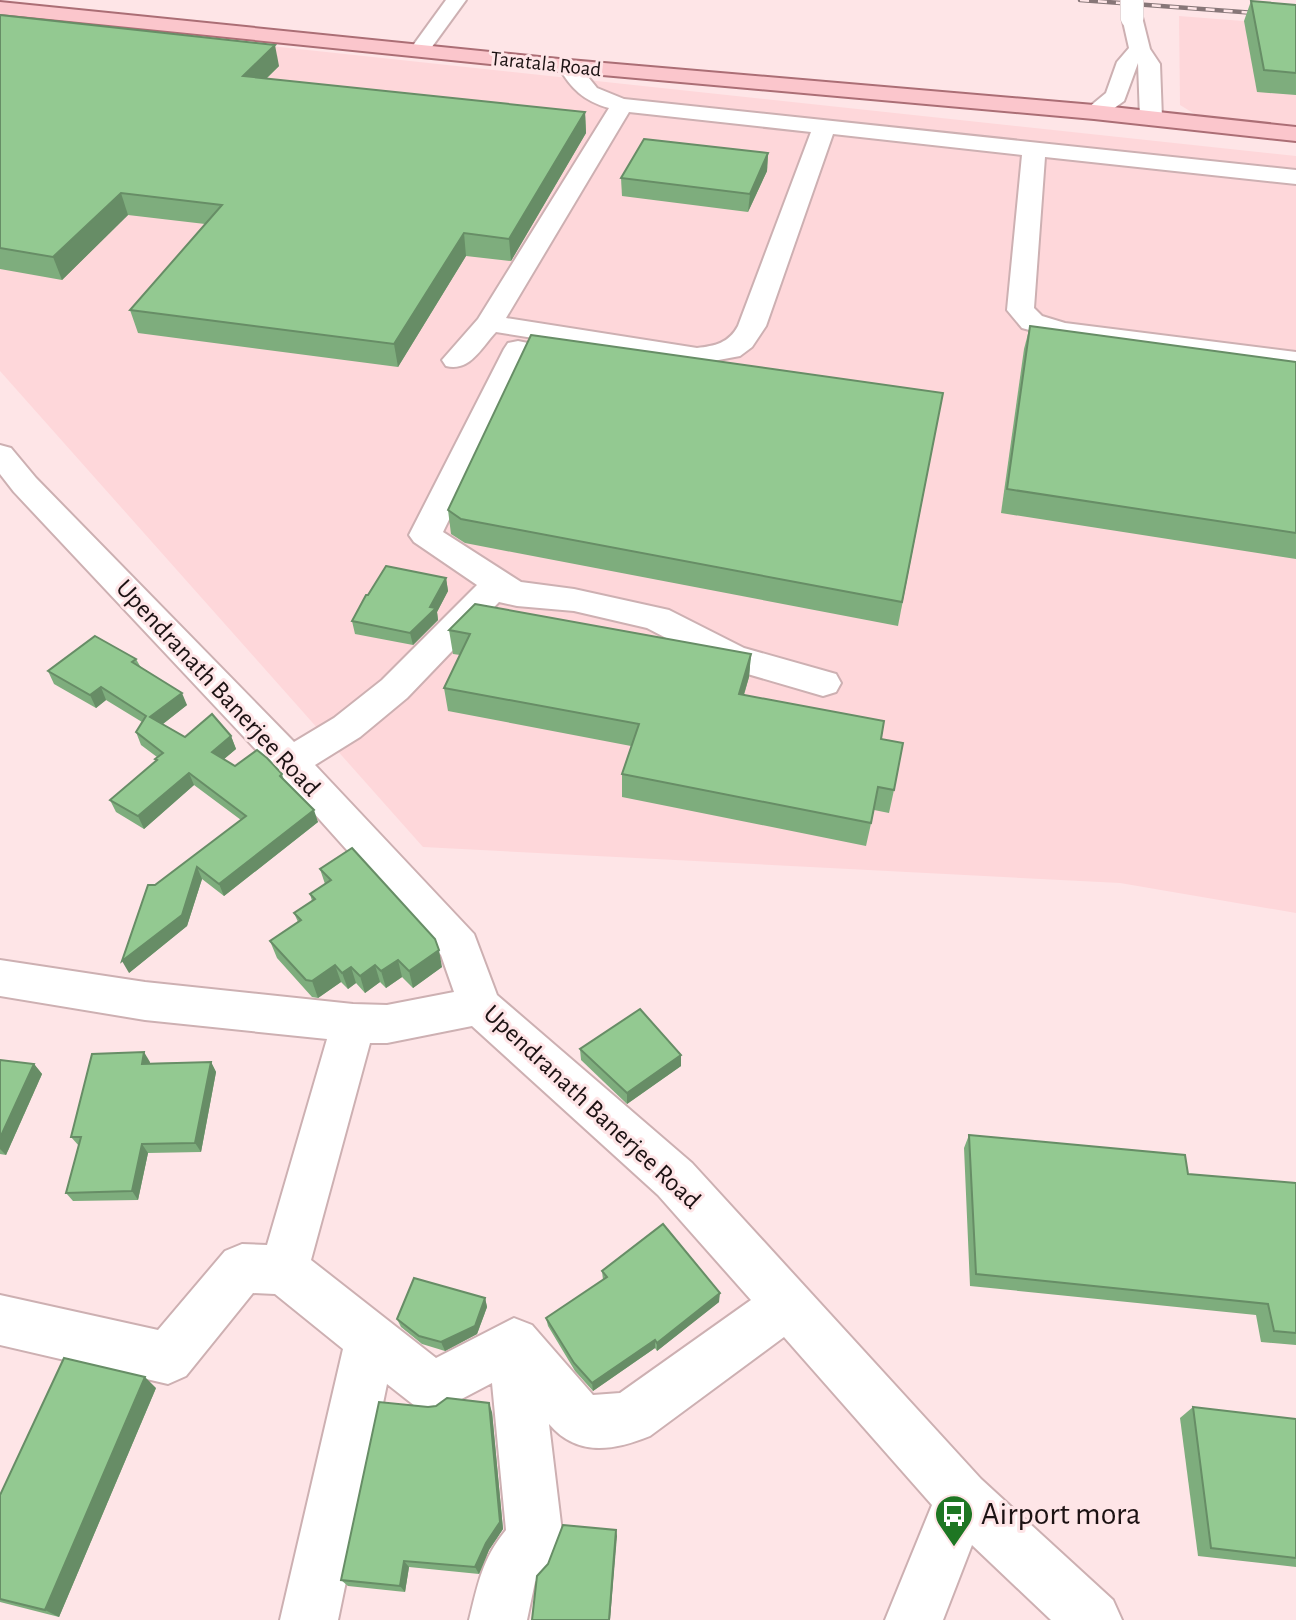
<svg xmlns="http://www.w3.org/2000/svg" width="1296" height="1620" viewBox="0 0 1296 1620" font-family="'Alegreya Sans',sans-serif">
<style>
.built{fill:#fed7da}
.lines{fill:none;stroke-linecap:round;stroke-linejoin:round}
.minor-casing{stroke:#cdb0b2;stroke-width:4}
.major-casing{stroke:#ab6e75;stroke-width:4}
.minor{fill:#fff;fill-rule:evenodd}
.major{fill:#fbc6cc;fill-rule:evenodd}
.rail-casing{stroke:#877678;stroke-width:4.5}
.rail{stroke:#fee5e7;stroke-width:2.5;stroke-dasharray:9;stroke-linecap:butt}
.minor-bridge-casing{stroke:#cdb0b2;stroke-width:24;stroke-linecap:butt}
.minor-bridge{stroke:#fff;stroke-width:23}
.wall{fill:#7ead7d}
.shaded-wall{fill:#678d66}
.building{fill:#93c991;stroke:#678d66;stroke-width:2}
.labels{text-anchor:middle;dominant-baseline:central;stroke-width:6;stroke-linejoin:round;paint-order:stroke}
.far-street-label{font-size:21px;fill:#1c1213;stroke:#fee5e7}
.street-label{font-size:26px;fill:#1c1213;stroke:#fee5e7}
.near-poi-label{font-size:32px;fill:#1c1213;stroke:#fee5e7;text-anchor:start}
</style>
<rect width="100%" height="100%" fill="#fee5e7"/>
<g class="built">
<polygon points="1179,16 1296,25 1296,128 1203,119 1180,105"/>
<polygon points="0,17 1296,156 1296,913 1120,883 423,847 0,371"/>
</g>
<g class="lines">
<defs>
<g id="minor">
<polygon points="446,0 466,0 426,55 412,55 409,51"/>
<polygon points="1132,11 1139,13 1142,17 1150,49 1160,64 1162,118 1159,123 1143,123 1140,118 1138,63 1124,101 1102,117 1086,117 1083,112 1106,93 1117,62 1129,48 1122,17 1125,13"/>
<path d="M569 60 576 62 597 88 624 99 1296 170V184L1045 157 1034 308 1042 316 1065 323 1296 352V368L1062 339 1022 328 1007 310 1022 155 833 134 766 326 752 347 740 356 697 364 496 332C481 348 470 372 446 366L442 360 478 319 609 108C584 101 571 89 558 66L562 62ZM629 112 811 132 738 326C729 343 715 346 697 348L506 318Z"/>
<path d="M518 341 528 343 532 349 443 532 521 582 574 589 669 610 744 648 836 674 841 683 836 692 823 696 720 666 647 628 574 611 517 606 499 602 407 698 360 737 315 765 474 934 497 995 692 1163 981 1479 1113 1600 1122 1620H1051L972 1545 943 1620H885L932 1505 784 1337 650 1436C613 1451 577 1457 549 1424L562 1532 547 1568 535 1582 527 1620H469C478 1584 482 1559 506 1530L492 1383 433 1414 415 1406 387 1384 338 1620H280L343 1349 275 1294 253 1293 186 1376 168 1384 0 1345V1295L158 1330 225 1251 242 1244 267 1245 327 1039 145 1020 0 996V960L145 982 353 1004 387 1005 454 992 441 955 277 772 14 492 0 474V445L11 448 36 478 294 742 334 718 382 680 477 585 414 542 409 535 504 349 508 343ZM472 1026 658 1195 751 1300 620 1393 593 1395 532 1325 514 1318 436 1358 311 1260 370 1043H387Z"/>
</g>
<polygon id="major" points="0,2 569,60 1094,105 1296,127 1296,141 1094,119 569,72 0,14"/>
</defs>
<use href="#minor" class="minor-casing"/>
<use href="#major" class="major-casing"/>
<use href="#minor" class="minor"/>
<use href="#major" class="major"/>
<defs>
<polyline id="rail" points="1080,0 1296,16"/>
</defs>
<use href="#rail" class="rail-casing"/>
<use href="#rail" class="rail"/>
<defs>
<polyline id="minor-bridge" points="1132,0 1132,17"/>
</defs>
<use href="#minor-bridge" class="minor-bridge-casing"/>
<use href="#minor-bridge" class="minor-bridge"/>
</g>
<g class="wall">
<polygon points="1251,1 1296,5 1296,95 1257,92 1244,21"/>
<polygon points="0,15 279,66 266,79 585,112 586,133 511,261 466,256 398,367 138,333 130,310 205,224 128,215 62,280 0,269"/>
<polygon points="768,153 767,171 748,212 622,196 621,178"/>
<polygon points="1030,326 1296,362 1296,559 1001,513 1024,349"/>
<polygon points="943,393 898,626 465,543 451,534 448,510"/>
<polygon points="446,578 448,591 437,612 438,620 413,645 355,634 352,621 368,595"/>
<polygon points="449,630 751,654 749,677 744,695 881,739 894,790 889,813 874,810 866,846 622,797 622,774 631,746 448,711 444,688 460,655 453,654"/>
<polygon points="136,659 140,666 187,705 163,724 185,737 231,736 236,749 224,759 235,766 282,774 284,780 318,822 224,896 202,879 187,926 129,973 155,885 241,820 194,785 144,829 116,812 110,800 156,761 155,759 157,757 141,745 136,732 142,722 106,700 96,708 54,684 48,671"/>
<polygon points="320,869 442,967 413,988 402,977 386,988 380,982 365,993 356,983 348,989 341,982 318,998 312,997 277,958 270,941 298,922 294,913 312,901 310,894 325,884"/>
<polygon points="580,1049 681,1055 681,1066 627,1104 581,1060"/>
<polygon points="0,1060 34,1064 42,1074 6,1155 0,1154"/>
<polygon points="150,1062 150,1063 211,1062 216,1072 201,1152 148,1153 138,1200 73,1201 66,1193 79,1146 71,1137"/>
<polygon points="969,1135 1188,1174 1296,1183 1296,1345 1261,1342 1256,1315 970,1286 964,1148"/>
<polygon points="602,1271 719,1302 657,1351 655,1348 593,1391 575,1371 548,1326 546,1318 603,1280"/>
<polygon points="485,1298 487,1307 477,1334 445,1351 422,1344 401,1327 397,1319"/>
<polygon points="156,1388 59,1617 0,1602 0,1495"/>
<polygon points="428,1407 492,1412 503,1529 489,1550 479,1574 409,1567 405,1592 348,1586 341,1580"/>
<polygon points="1193,1407 1296,1419 1296,1567 1198,1556 1180,1418"/>
</g>
<g class="shaded-wall">
<polygon points="275,45 279,66 247,97 243,76"/>
<polygon points="585,112 586,133 511,261 509,239"/>
<polygon points="768,153 767,171 748,212 750,194"/>
<polygon points="121,193 128,215 62,280 53,257"/>
<polygon points="464,233 466,256 398,367 394,344"/>
<polygon points="446,578 448,591 437,612 438,620 413,645 410,633 430,607"/>
<polygon points="751,654 749,677 737,717 739,694"/>
<polygon points="101,687 106,700 96,708 90,695"/>
<polygon points="182,693 187,705 155,730 150,717"/>
<polygon points="231,736 236,749 217,765 212,752"/>
<polygon points="189,773 194,785 144,829 138,816"/>
<polygon points="314,810 318,822 224,896 219,884"/>
<polygon points="197,867 202,879 187,926 129,973 122,961"/>
<polygon points="439,950 442,967 413,988 409,971"/>
<polygon points="398,960 402,977 386,988 381,971"/>
<polygon points="335,965 341,982 318,998 312,981"/>
<polygon points="375,965 380,982 365,993 360,976"/>
<polygon points="351,967 356,983 348,989 342,973"/>
<polygon points="144,1052 150,1062 148,1073 142,1064"/>
<polygon points="681,1055 681,1066 627,1104 627,1093"/>
<polygon points="211,1062 216,1072 201,1152 195,1143"/>
<polygon points="34,1064 42,1074 6,1155 0,1149 0,1138"/>
<polygon points="142,1144 148,1153 138,1200 132,1191"/>
<polygon points="720,1293 719,1302 657,1351 657,1343"/>
<polygon points="485,1298 487,1307 477,1334 445,1351 441,1342"/>
<polygon points="655,1340 655,1348 593,1391 592,1383"/>
<polygon points="145,1377 156,1388 59,1617 45,1610"/>
<polygon points="489,1403 492,1412 503,1529 489,1550 479,1574 475,1567 486,1543"/>
<polygon points="616,1530 617,1536 610,1620 609,1620"/>
<polygon points="404,1561 409,1567 405,1592 400,1586"/>
</g>
<g class="building">
<polygon points="1251,1 1296,5 1296,73 1264,70"/>
<polygon points="0,15 275,45 243,76 585,112 509,239 464,233 394,344 130,310 222,205 121,193 53,257 0,248"/>
<polygon points="644,139 768,153 750,194 621,178"/>
<polygon points="1030,326 1296,362 1296,533 1007,489"/>
<polygon points="531,335 943,393 902,602 461,519 448,510"/>
<polygon points="386,566 446,578 430,607 436,608 410,633 352,621 366,595 368,595"/>
<polygon points="475,604 751,654 739,694 884,721 881,739 903,743 894,790 878,787 871,823 622,774 639,724 444,688 470,634 449,630"/>
<polygon points="95,636 136,659 132,662 182,693 150,717 185,737 212,714 231,736 212,752 235,766 257,750 267,758 282,774 280,776 314,810 219,884 197,867 182,915 122,961 148,885 155,885 246,816 189,773 138,816 110,800 157,760 155,759 163,753 136,732 146,716 101,687 90,695 48,671"/>
<polygon points="352,848 435,939 439,950 409,971 398,960 381,971 375,965 360,976 351,967 342,973 335,965 312,981 306,980 270,941 301,920 294,913 315,899 310,894 331,880 320,869"/>
<polygon points="640,1009 681,1055 627,1093 580,1049"/>
<polygon points="144,1052 142,1064 211,1062 195,1143 142,1144 132,1191 66,1193 81,1137 71,1137 92,1054"/>
<polygon points="0,1060 34,1064 0,1138"/>
<polygon points="969,1135 1185,1155 1188,1174 1296,1183 1296,1333 1274,1331 1268,1304 976,1274"/>
<polygon points="663,1224 720,1293 657,1343 655,1340 592,1383 574,1363 546,1318 607,1277 602,1271"/>
<polygon points="414,1278 485,1298 475,1326 441,1342 419,1336 397,1319"/>
<polygon points="64,1358 145,1377 45,1610 0,1599 0,1495"/>
<polygon points="447,1398 489,1403 500,1522 486,1543 475,1567 404,1561 400,1586 341,1580 379,1402 428,1407 436,1406"/>
<polygon points="1193,1407 1296,1419 1296,1558 1211,1548"/>
<polygon points="563,1525 616,1530 609,1620 532,1620 537,1576 548,1564"/>
</g>
<defs>
<symbol id="bus-pin" viewBox="-11 -11 22 30"><path d="M0 17L-7.5 6A9.5 9.5 0 1 1 7.5 6Z" fill="#1e7623" stroke="#fee5e7"/><path d="M-5-6H5V4H4V6H2V4H-2V6H-4V4H-5ZM-3.5-4V0h7V-4ZM-3.5 1.2v1.5H-2V1.2ZM2 1.2v1.5H3.5V1.2Z" fill="#fff"/></symbol>
</defs>
<g fill-rule="evenodd">
<use href="#bus-pin" x="932" y="1492" width="44" height="60"/>
</g>
<g class="labels">
<g class="far-street-label">
<text transform="translate(546 64) rotate(6)">Taratala Road</text>
</g>
<g class="street-label">
<text transform="translate(218 688) rotate(47)">Upendranath Banerjee Road</text>
<text transform="translate(592 1107) rotate(43)">Upendranath Banerjee Road</text>
</g>
<g class="near-poi-label">
<text x="981" y="1514">Airport mora</text>
</g>
</g>
</svg>
